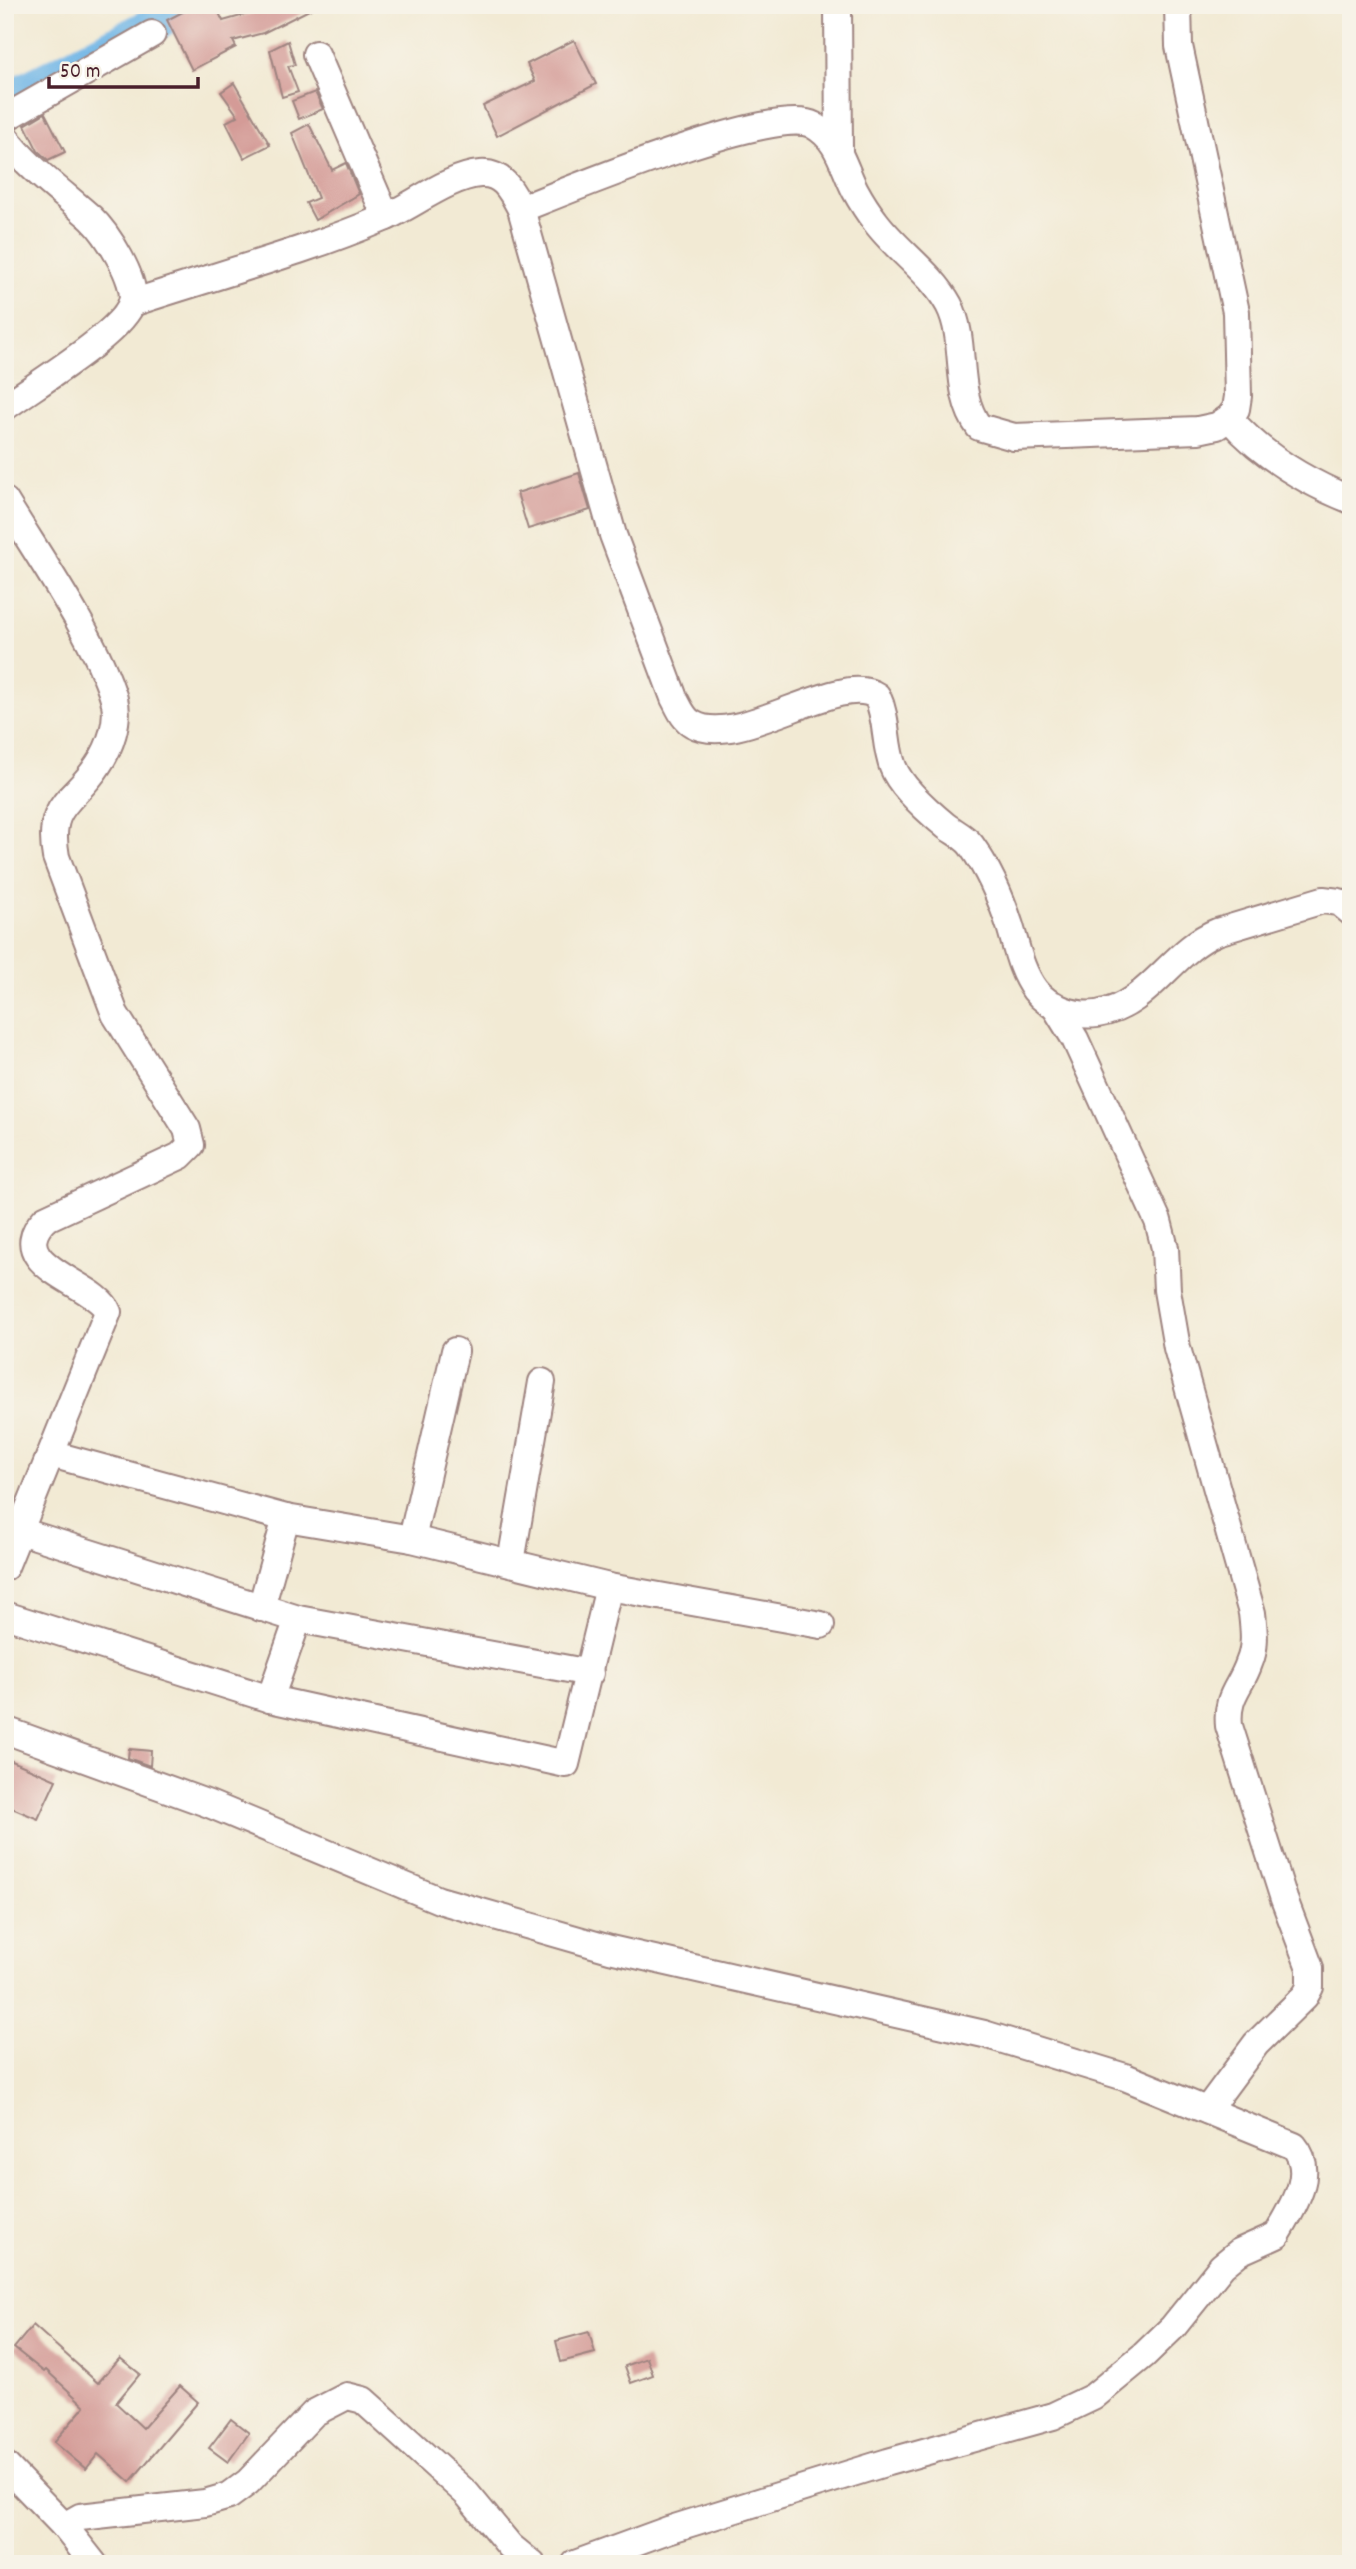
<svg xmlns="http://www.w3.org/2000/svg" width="1356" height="2569" viewBox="0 0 1356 2569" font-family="Dekko,sans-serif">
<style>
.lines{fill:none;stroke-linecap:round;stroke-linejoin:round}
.river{stroke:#70b6e7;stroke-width:35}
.building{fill:#d49b97}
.minor-casing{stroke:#9e8480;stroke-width:30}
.minor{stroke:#fff;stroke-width:26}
</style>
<rect width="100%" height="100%" fill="#f7f3e8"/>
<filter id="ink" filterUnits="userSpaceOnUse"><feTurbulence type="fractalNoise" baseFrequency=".0143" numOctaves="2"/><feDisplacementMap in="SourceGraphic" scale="14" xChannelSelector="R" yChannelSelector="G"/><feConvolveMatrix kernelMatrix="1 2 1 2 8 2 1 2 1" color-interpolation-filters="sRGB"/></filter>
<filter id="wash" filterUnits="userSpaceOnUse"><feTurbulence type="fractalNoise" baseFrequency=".00686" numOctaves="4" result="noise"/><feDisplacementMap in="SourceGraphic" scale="28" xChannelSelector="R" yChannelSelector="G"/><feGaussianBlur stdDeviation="1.57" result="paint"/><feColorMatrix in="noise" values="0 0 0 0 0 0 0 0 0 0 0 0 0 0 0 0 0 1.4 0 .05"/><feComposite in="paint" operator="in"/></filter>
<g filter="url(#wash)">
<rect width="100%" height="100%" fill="#f2ead4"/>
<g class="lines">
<polyline class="river" points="5,100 191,5"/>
</g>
<g id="blocks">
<g class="building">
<polygon points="196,5 215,5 223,21 280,5 319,5 263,33 233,41 236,47 192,70 167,20"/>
<polygon points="574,40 596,84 497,136 483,106 535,81 527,64"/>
<polygon points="288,41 295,65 288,66 298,92 282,97 270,50"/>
<polygon points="234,83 270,145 244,158 226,122 238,116 221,92"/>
<polygon points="315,92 323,109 299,119 292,101"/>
<polygon points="45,113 65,152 48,160 38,151 25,125"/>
<polygon points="309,124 332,170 346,163 359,194 315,220 306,203 318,198 292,133"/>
<polygon points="579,473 590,510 528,529 517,493"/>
<polygon points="129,1749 151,1751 150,1766 128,1758"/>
<polygon points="5,1758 56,1780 38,1819 5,1805"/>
<polygon points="33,2325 98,2383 120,2358 140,2374 116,2403 143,2428 180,2386 198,2402 130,2482 98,2454 86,2469 54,2442 85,2406 46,2370 44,2372 14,2348"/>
<polygon points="589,2332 595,2353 561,2362 556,2341"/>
<polygon points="647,2358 653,2375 631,2383 625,2366"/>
<polygon points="231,2419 249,2433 228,2462 209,2448"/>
</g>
</g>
</g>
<g filter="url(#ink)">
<use href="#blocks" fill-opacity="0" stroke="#9e8480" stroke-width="2"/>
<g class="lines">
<defs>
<g id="minor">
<polyline points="838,5 839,151"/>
<polyline points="316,54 386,217"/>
<polyline points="5,118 152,34"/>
<path d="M5 137C28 168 62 192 91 218 106 232 138 281 132 302 124 332 33 386 5 407"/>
<path d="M521 209C566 191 776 104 813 125 839 139 843 167 855 190 861 201 868 212 875 221 897 251 931 272 949 305 968 342 953 392 979 427L1014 437 1198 430 1217 426 1229 418 1236 409 1238 396 1236 312 1179 46 1178 5"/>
<path d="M132 303C216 275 302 253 384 218 412 206 450 176 480 174 503 172 512 192 521 209L613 535 674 698C679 707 683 719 693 724 738 750 840 670 877 696 888 719 884 744 893 767 901 788 929 812 946 826 954 832 965 837 971 845 989 870 1001 898 1010 926 1017 949 1021 971 1035 990 1049 1008 1075 1017 1097 1014 1149 1006 1172 950 1217 932L1323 900 1339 902 1351 912"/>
<path d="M1229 418C1262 456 1304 481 1351 500"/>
<path d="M5 501C39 557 96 638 114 699 120 720 110 748 98 765 74 803 46 802 56 857L115 1014 187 1129 191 1145 180 1156 45 1219C0 1266 98 1283 108 1312L5 1567"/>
<path d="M1054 1005 1075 1039 1158 1221 1165 1248 1167 1290 1177 1348 1252 1613C1254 1631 1256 1647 1249 1663 1240 1689 1226 1695 1229 1726L1284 1899 1310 1968V1987L1305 1996 1256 2044 1207 2110"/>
<polyline points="51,1454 286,1518 412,1539 609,1587 821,1625"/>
<polyline points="20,1531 298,1619 590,1673"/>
<polyline points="412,1539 455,1351"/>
<polyline points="511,1562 542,1382"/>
<polyline points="261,1608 286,1518"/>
<polyline points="5,1615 270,1699 566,1764 609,1587"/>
<polyline points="270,1699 298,1619"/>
<path d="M5 1730 209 1804 439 1900 610 1949 984 2034 1125 2077 1294 2146C1317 2173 1292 2209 1277 2235L1239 2252 1222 2266 1173 2327 1144 2355 1093 2397 1053 2416 888 2462 668 2530 575 2564"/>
<polyline points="5,2465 64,2526 94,2564"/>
<polyline points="64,2526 80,2517 205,2503 229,2496 248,2482 314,2413 347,2396 363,2400 382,2417 467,2494 510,2546 532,2564"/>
</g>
</defs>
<use href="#minor" class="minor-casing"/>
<use href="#minor" class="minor"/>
</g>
</g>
<rect width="1356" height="2569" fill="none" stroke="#f7f3e8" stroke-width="28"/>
<path d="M49 77v10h149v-10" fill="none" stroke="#4a1f2b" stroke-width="3.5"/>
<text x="60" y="77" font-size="21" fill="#4a1f2b" stroke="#f7f3e8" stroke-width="5" paint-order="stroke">50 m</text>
</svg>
